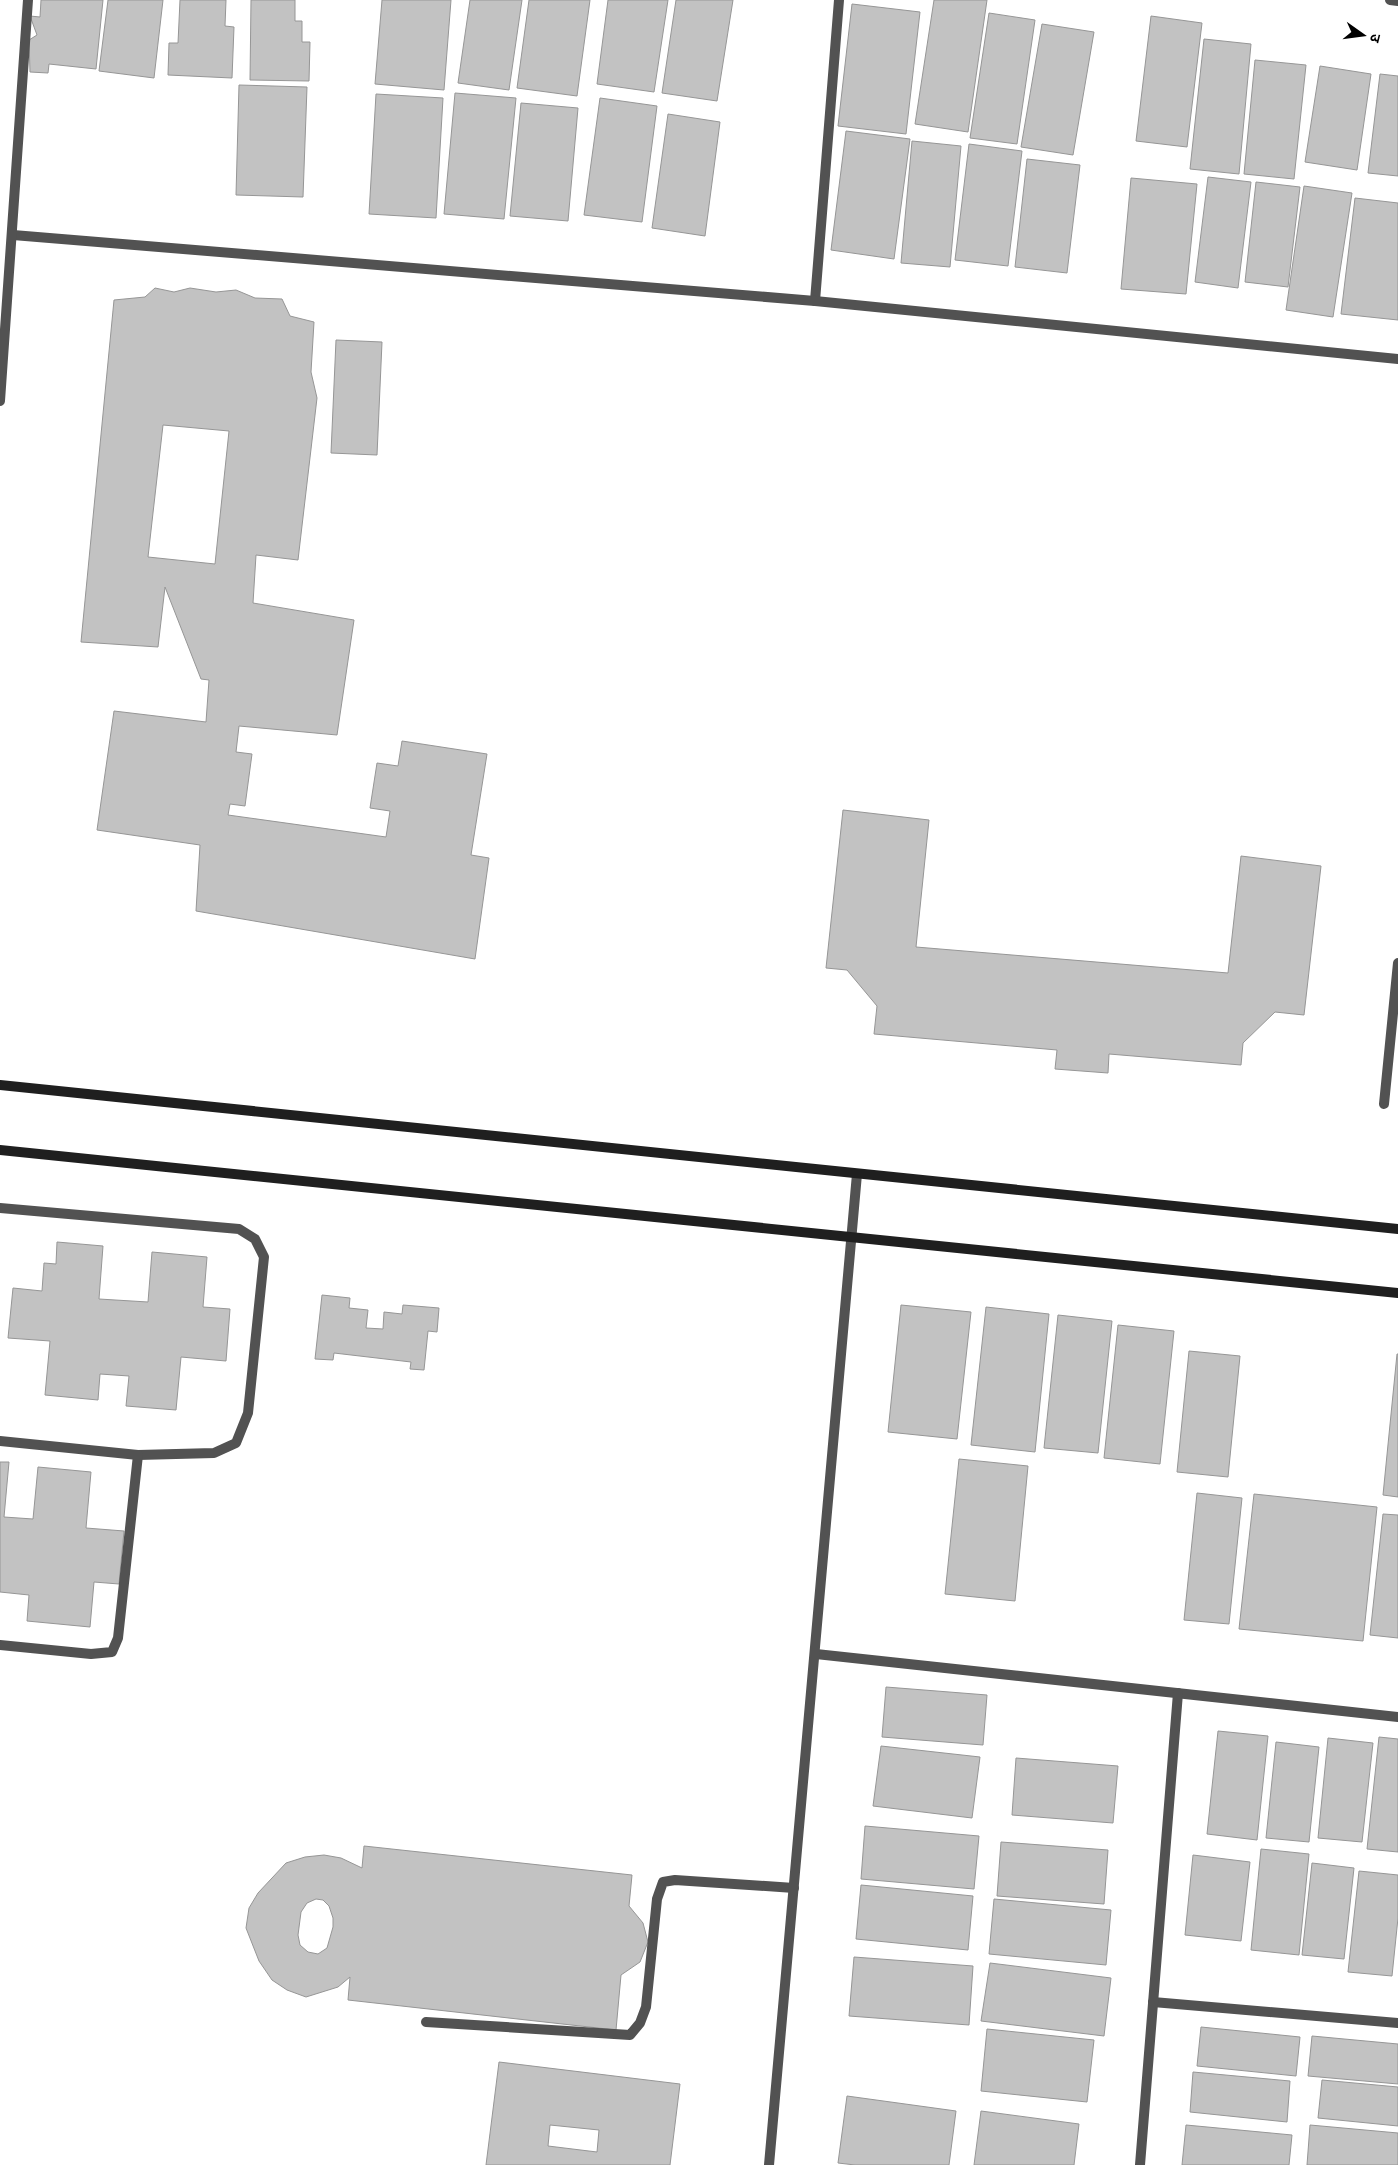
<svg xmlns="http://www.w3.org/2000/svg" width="1398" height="2165" viewBox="0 0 1398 2165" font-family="'Nunito Sans','Noto Sans Devanagari',sans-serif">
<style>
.building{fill:#c2c2c2;stroke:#969696;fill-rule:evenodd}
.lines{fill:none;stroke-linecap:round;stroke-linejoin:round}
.lane{stroke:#525252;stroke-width:10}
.street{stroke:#525252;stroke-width:10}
.secondary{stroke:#1f1f1f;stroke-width:10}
</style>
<rect width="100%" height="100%" fill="#fff"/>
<g class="building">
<polygon points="41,0 103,0 96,69 49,64 48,73 30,72 29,40 37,35 30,16 40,17"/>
<polygon points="108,0 163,0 154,78 99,71"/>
<polygon points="180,0 226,0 225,26 234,27 232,78 168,75 169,43 178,43"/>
<polygon points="251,0 295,0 295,21 302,21 302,42 310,42 309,81 250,80"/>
<polygon points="382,0 451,0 444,90 375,84"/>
<polygon points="470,0 522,0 509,90 458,83"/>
<polygon points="529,0 590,0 577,96 517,88"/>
<polygon points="608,0 668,0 654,92 597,84"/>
<polygon points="676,0 733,0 717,101 662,93"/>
<polygon points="934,0 987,0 968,132 915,124"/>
<polygon points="852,4 920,12 906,134 838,126"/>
<polygon points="989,13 1035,20 1017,144 970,138"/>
<polygon points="1151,16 1202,23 1187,147 1136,141"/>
<polygon points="1042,24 1094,32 1073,155 1021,147"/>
<polygon points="1204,39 1251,44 1239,174 1190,169"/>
<polygon points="1255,60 1306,65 1294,179 1244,174"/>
<polygon points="1320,66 1371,74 1357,170 1305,162"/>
<polygon points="1380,74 1398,76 1398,176 1368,173"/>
<polygon points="239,85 307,87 303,197 236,195"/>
<polygon points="455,93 516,98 504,219 444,214"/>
<polygon points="376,94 443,98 436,218 369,214"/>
<polygon points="600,98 657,106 642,222 584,215"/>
<polygon points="521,103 578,108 568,221 510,216"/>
<polygon points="668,114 720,122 705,236 652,228"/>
<polygon points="846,131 910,139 894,259 831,250"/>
<polygon points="912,141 961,146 950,267 901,263"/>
<polygon points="969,144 1022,151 1008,266 955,260"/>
<polygon points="1027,159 1080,165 1067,273 1015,267"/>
<polygon points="1208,177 1251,182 1238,288 1195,282"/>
<polygon points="1131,178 1197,184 1186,294 1121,289"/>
<polygon points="1256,182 1300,187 1288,287 1245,282"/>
<polygon points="1304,186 1352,193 1333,317 1286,310"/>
<polygon points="1355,198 1398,203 1398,320 1341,314"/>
<path d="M155 288 174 292 190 288 216 292 236 290 255 298 282 299 290 316 314 322 311 372 317 398 298 560 256 555 253 603 354 620 337 735 239 726 236 752 252 754 245 806 230 804 228 815 386 837 390 811 370 808 377 763 398 766 402 741 487 754 471 855 489 858 475 959 196 911 200 845 97 830 114 711 206 722 209 680 201 679 165 587 158 647 81 642 114 300 145 297ZM163 425 229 431 215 564 148 557Z"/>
<polygon points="336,340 382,342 377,455 331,453"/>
<polygon points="843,810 929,820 916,947 1228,973 1241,856 1321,866 1304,1015 1275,1012 1243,1043 1241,1065 1109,1054 1108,1073 1055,1069 1057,1050 874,1034 877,1006 847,970 826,968"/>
<polygon points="57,1242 103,1246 99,1299 148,1302 152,1252 207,1257 203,1307 230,1309 226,1361 181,1357 176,1410 126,1406 129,1376 100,1374 98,1400 45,1395 50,1341 8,1338 13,1288 42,1291 44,1263 56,1264"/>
<polygon points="322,1295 350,1298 349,1308 368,1310 366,1328 383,1329 384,1312 402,1314 403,1305 439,1308 437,1332 428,1331 424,1370 410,1369 411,1362 334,1353 333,1360 315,1359"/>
<polygon points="901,1305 971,1312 957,1439 888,1432"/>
<polygon points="986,1307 1049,1314 1035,1452 971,1445"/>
<polygon points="1058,1315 1112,1321 1098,1453 1044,1448"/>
<polygon points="1118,1325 1174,1331 1160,1464 1104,1458"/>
<polygon points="1189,1351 1240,1356 1228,1477 1177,1472"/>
<polygon points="1397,1354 1398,1354 1398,1497 1383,1495"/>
<polygon points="959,1459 1028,1466 1015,1601 945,1594"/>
<polygon points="0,1462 9,1462 4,1517 33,1519 38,1467 91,1472 86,1528 124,1531 119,1584 94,1582 90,1627 27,1621 29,1595 0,1592"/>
<polygon points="1197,1493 1242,1498 1229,1624 1184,1620"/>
<polygon points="1254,1494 1377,1507 1363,1641 1239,1629"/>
<polygon points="1383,1514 1398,1515 1398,1638 1370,1635"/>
<polygon points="886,1687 987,1695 983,1745 882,1737"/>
<polygon points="1218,1731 1268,1736 1257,1840 1207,1834"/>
<polygon points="1379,1737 1398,1739 1398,1852 1367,1849"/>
<polygon points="1328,1738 1373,1743 1362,1842 1318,1838"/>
<polygon points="1276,1742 1319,1747 1309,1842 1266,1838"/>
<polygon points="881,1746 980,1757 972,1818 873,1806"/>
<polygon points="1016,1758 1118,1766 1113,1823 1012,1815"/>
<polygon points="865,1826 979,1836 974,1889 861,1879"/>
<polygon points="1001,1842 1108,1850 1104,1904 997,1896"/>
<path d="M364 1846 632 1875 629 1906 643 1923 648 1942 640 1962 621 1975 616 2030 348 2000 350 1977 338 1987 306 1997 287 1990 272 1980 259 1961 246 1928 249 1908 258 1893 286 1863 305 1857 324 1855 341 1858 362 1868ZM316 1899 323 1900 329 1906 333 1918V1927L327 1948 318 1954 308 1952 300 1945 298 1935 301 1912 307 1903Z"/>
<polygon points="1261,1849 1309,1854 1299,1955 1251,1950"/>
<polygon points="1193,1855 1250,1862 1241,1941 1185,1935"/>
<polygon points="1312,1863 1354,1868 1344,1959 1302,1955"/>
<polygon points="1359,1871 1398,1875 1398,1918 1392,1976 1348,1972"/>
<polygon points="861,1885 973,1896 968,1950 856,1939"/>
<polygon points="994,1899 1111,1910 1106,1965 989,1954"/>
<polygon points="854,1957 973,1966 969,2025 849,2016"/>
<polygon points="990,1963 1111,1978 1104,2036 981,2021"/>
<polygon points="1201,2027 1300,2037 1296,2076 1197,2066"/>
<polygon points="987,2029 1094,2040 1087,2102 981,2091"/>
<polygon points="1312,2036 1398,2044 1398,2084 1308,2076"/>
<path d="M499 2062 680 2084 670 2165H486ZM550 2125 599 2130 597 2152 548 2146Z"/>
<polygon points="1193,2072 1290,2081 1287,2122 1190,2112"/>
<polygon points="1322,2080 1398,2087 1398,2126 1318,2118"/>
<polygon points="847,2096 956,2111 949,2165 855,2165 838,2163"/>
<polygon points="981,2111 1079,2124 1074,2165 974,2165"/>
<polygon points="1186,2125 1292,2135 1289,2165 1182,2165"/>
<polygon points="1310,2125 1398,2133 1398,2165 1307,2165"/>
</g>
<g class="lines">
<g class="lane">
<polyline points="815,301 839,0"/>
<polyline points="426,2022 630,2035 640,2023 646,2007 657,1899 663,1882 675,1880 794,1888"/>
</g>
<g class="street">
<polyline points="1390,0 1398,1"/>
<polyline points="13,235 815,301 1398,359"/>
<polyline points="0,401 28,0"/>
<polyline points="1384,1104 1398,963"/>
<polyline points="0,1208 239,1229 255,1239 264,1257 248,1413 236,1443 214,1453 138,1455"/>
<polyline points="0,1441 138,1455 118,1638 112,1652 91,1654 0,1645"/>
<polyline points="816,1654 1398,1717"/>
<polyline points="1153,2002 1398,2023"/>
<polyline points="769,2165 857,1174"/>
<polyline points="1140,2165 1178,1693"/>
</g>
<g class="secondary">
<polyline points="0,1085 1398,1229"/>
<polyline points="0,1150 1398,1293"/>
</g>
</g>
<g transform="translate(1363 35) rotate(104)" stroke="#ffffff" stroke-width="4" paint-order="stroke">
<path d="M0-4L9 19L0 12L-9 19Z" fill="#000000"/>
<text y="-8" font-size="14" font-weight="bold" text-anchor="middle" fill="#000000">उ</text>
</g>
</svg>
